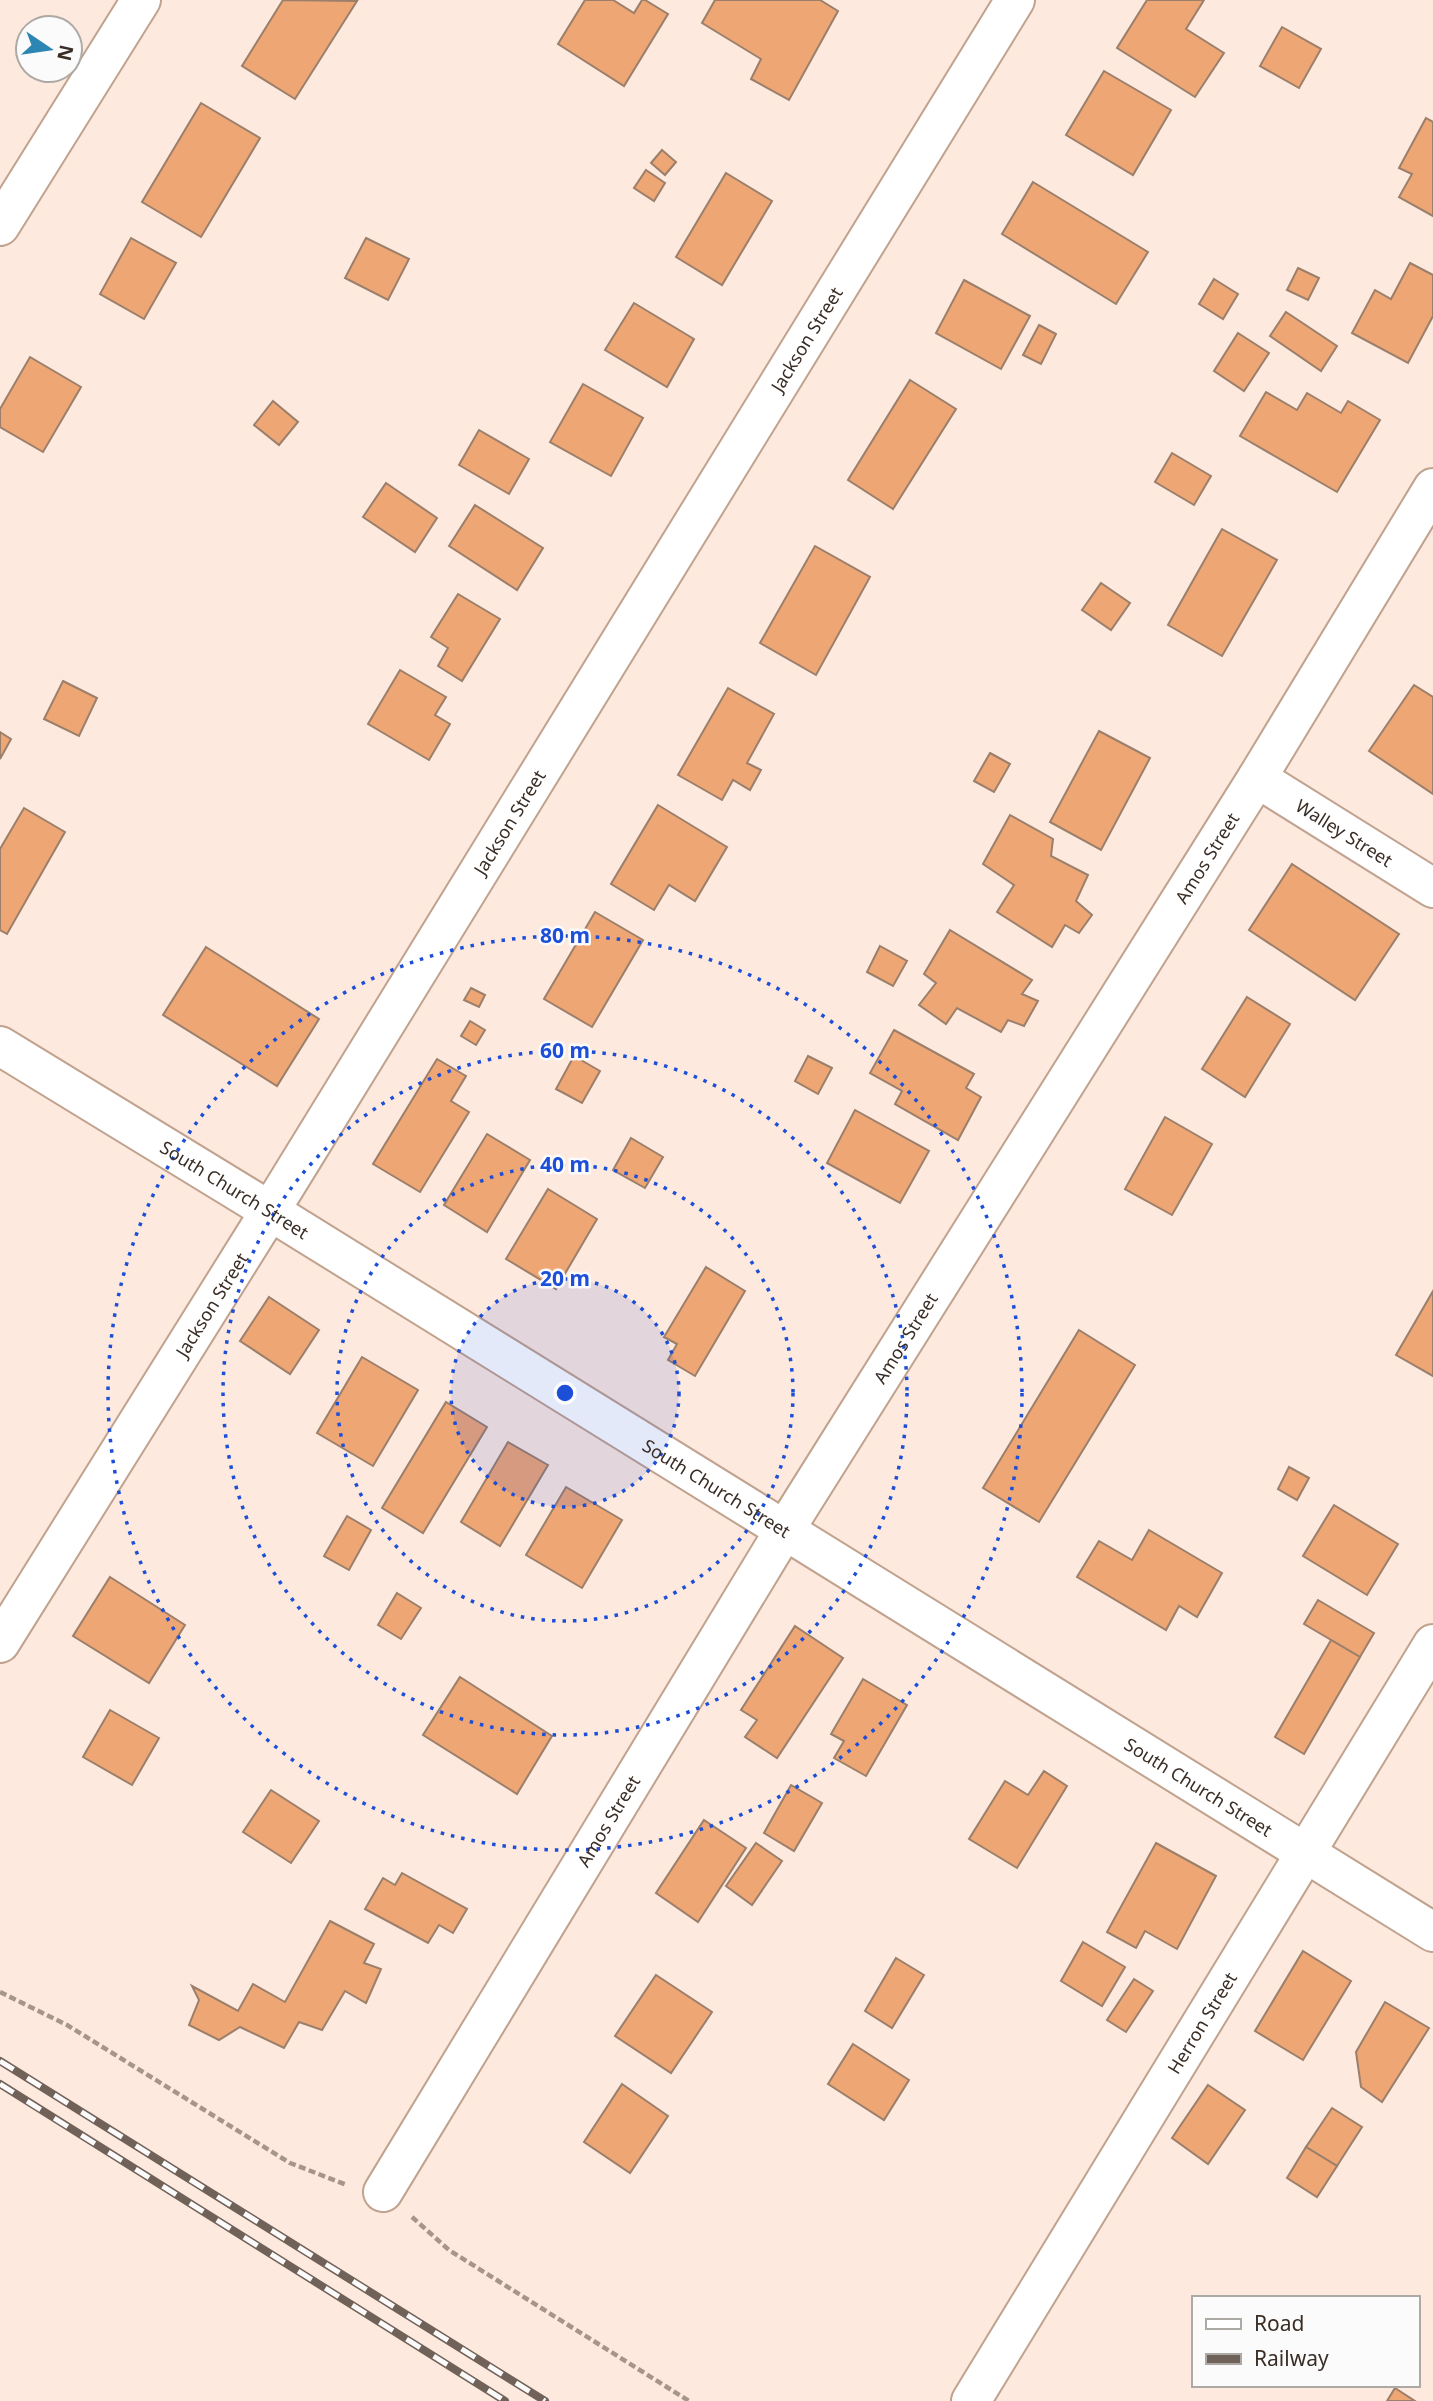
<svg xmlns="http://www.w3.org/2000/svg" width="1433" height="2401" viewBox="0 0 1433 2401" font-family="'Noto Sans',sans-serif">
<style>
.building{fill:#eea674;stroke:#9b7f6b;stroke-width:2}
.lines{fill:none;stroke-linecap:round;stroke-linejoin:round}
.minor-casing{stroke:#c0a28e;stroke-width:42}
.primary-casing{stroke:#c0a28e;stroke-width:42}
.path{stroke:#a5958b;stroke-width:4.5;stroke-dasharray:7 3.5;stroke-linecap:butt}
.minor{stroke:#fff;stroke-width:38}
.primary{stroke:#fff;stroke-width:38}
.rail-casing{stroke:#716259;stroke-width:8}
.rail{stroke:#fbfbfb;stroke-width:5;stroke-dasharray:16;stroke-linecap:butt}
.ring{fill:none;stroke:#1d4ed8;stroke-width:3.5;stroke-dasharray:3.5 7}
.labels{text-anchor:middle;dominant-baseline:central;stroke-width:5;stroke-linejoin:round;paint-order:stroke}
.street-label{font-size:18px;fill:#392d25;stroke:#fbfbfb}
.centre{fill:#1d4ed8;stroke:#fbfbfb;stroke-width:3.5}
.ring-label{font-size:21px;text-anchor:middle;font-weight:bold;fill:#1d4ed8;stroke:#fbfbfb;stroke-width:5;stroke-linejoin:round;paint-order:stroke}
</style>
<rect width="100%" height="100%" fill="#fde9dd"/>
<g class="building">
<polygon points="283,0 357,1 295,99 242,66"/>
<polygon points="585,0 613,0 634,13 642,0 645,0 668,14 624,86 558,44"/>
<polygon points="715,0 820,0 838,11 789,100 751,79 761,59 702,23"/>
<polygon points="1147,0 1204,0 1186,29 1224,53 1195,97 1117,48"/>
<polygon points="1282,27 1321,49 1299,88 1260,66"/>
<polygon points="1104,71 1171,110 1133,175 1066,135"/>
<polygon points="201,103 260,138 201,237 142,202"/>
<polygon points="1426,118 1433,122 1433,216 1399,197 1412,174 1399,168"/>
<polygon points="662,150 676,162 665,175 651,163"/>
<polygon points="646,170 665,183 654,201 634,188"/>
<polygon points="726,173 772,201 722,285 676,257"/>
<polygon points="1033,182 1148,252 1116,304 1002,234"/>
<polygon points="131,238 176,263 144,319 100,294"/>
<polygon points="366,238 409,259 388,300 345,278"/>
<polygon points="1410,263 1433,275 1433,316 1408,363 1352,333 1375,290 1391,299"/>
<polygon points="1298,268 1319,278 1308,300 1287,290"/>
<polygon points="1214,279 1238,294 1223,319 1199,304"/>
<polygon points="964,280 1030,316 1001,369 936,333"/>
<polygon points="634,303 694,339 667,387 605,350"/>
<polygon points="1286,312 1337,346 1321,371 1270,336"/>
<polygon points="1039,325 1056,334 1041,364 1023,355"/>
<polygon points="1238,333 1269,353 1244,391 1214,371"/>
<polygon points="30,357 81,387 43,452 0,427 0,409"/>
<polygon points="910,380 956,409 893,509 848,480"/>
<polygon points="583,384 643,418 611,476 550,442"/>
<polygon points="1266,392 1297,410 1307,393 1341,413 1348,401 1380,420 1337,492 1240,436"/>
<polygon points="273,401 298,422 279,445 254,425"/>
<polygon points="479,430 529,459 509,494 459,465"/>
<polygon points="1172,453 1211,476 1194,505 1155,482"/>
<polygon points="386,483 437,518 415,552 363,517"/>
<polygon points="475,505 543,548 517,590 449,546"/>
<polygon points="1222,529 1277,560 1222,656 1168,625"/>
<polygon points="815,546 870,577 816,675 760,643"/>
<polygon points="1101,583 1130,603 1111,630 1082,610"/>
<polygon points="458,594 500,619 462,681 438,666 448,648 431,637"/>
<polygon points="400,670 446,697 435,715 450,724 429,760 368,724"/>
<polygon points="63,681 97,698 79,736 44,719"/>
<polygon points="1414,685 1433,697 1433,794 1369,751"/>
<polygon points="728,688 774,714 747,763 761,770 750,790 733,780 722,800 678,775"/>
<polygon points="1099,731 1150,758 1101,850 1050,822"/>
<polygon points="0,732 11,739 0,759"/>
<polygon points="990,753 1010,764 994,792 974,781"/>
<polygon points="658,805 727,847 695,901 669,885 654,910 611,884"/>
<polygon points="24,808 65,832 7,934 0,930 0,849"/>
<polygon points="1010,815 1053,839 1051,856 1088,875 1076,901 1092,915 1079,933 1065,925 1052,947 997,912 1014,885 983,864"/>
<polygon points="1292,864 1399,934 1355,1000 1249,930"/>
<polygon points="595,912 643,940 592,1027 544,999"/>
<polygon points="950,930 1032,980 1022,994 1038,1001 1024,1026 1008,1020 1001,1032 957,1008 946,1024 919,1005 936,983 924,974"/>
<polygon points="880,946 907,961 893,986 867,972"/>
<polygon points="206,947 319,1019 277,1086 163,1015"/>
<polygon points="471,988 485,995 479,1007 464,1000"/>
<polygon points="1247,997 1290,1024 1245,1097 1202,1069"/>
<polygon points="470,1021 485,1030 476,1045 461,1036"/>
<polygon points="894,1030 974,1074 966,1088 981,1097 958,1140 895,1104 902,1091 870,1073"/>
<polygon points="574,1056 600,1071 582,1103 556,1089"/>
<polygon points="808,1056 832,1068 818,1094 795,1081"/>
<polygon points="437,1059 466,1076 451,1101 469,1112 420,1192 373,1164"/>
<polygon points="855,1110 929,1151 900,1203 827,1163"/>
<polygon points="1165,1117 1212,1144 1172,1215 1125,1189"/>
<polygon points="487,1134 530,1160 487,1232 444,1205"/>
<polygon points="631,1138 663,1157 645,1188 613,1170"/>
<polygon points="548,1189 597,1219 556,1289 506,1259"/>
<polygon points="706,1267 745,1291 695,1376 668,1360 677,1344 664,1337"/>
<polygon points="1433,1291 1433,1376 1396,1355"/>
<polygon points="269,1297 319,1330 290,1374 240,1341"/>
<polygon points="1079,1330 1135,1365 1039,1522 983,1488"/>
<polygon points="362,1357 418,1390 373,1466 317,1433"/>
<polygon points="446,1402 487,1427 423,1533 382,1508"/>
<polygon points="508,1442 548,1465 500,1546 461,1522"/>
<polygon points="1289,1467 1309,1478 1297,1500 1278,1489"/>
<polygon points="566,1487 622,1520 582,1588 526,1555"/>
<polygon points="1334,1505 1398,1544 1367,1595 1303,1556"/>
<polygon points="347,1516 371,1530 349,1570 324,1556"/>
<polygon points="1149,1530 1222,1573 1197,1617 1179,1606 1166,1630 1077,1577 1099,1541 1132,1560"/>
<polygon points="110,1577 185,1625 149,1683 73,1636"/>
<polygon points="397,1593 421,1608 401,1639 378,1625"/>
<polygon points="1318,1600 1374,1633 1360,1657 1304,1624"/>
<polygon points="795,1626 843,1658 777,1758 745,1737 757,1720 741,1710"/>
<polygon points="1331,1640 1360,1657 1304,1754 1275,1737"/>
<polygon points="460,1677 552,1736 517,1794 423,1735"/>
<polygon points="863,1679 907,1705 866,1776 834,1758 844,1741 831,1734"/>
<polygon points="110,1710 159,1738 132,1785 83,1757"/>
<polygon points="1044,1771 1067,1786 1017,1868 969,1839 1005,1781 1028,1795"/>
<polygon points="791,1785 822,1803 794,1851 764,1833"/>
<polygon points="271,1790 319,1821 291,1863 243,1832"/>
<polygon points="704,1820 746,1848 698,1922 656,1893"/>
<polygon points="756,1843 782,1861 752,1905 726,1886"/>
<polygon points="1156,1843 1216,1876 1177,1949 1145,1931 1136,1948 1107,1932"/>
<polygon points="402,1873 467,1909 453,1933 439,1925 428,1943 365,1909 383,1878 395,1885"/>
<polygon points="330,1921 374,1944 364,1963 381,1969 366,2003 345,1991 322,2030 299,2022 284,2048 240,2027 219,2040 189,2025 199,2000 192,1986 238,2011 253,1984 285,2002"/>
<polygon points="1083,1942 1125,1967 1102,2006 1061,1981"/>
<polygon points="1303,1951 1351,1981 1303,2060 1255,2031"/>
<polygon points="896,1958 924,1975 892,2028 865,2011"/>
<polygon points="656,1975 712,2012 671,2073 615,2036"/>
<polygon points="1134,1979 1153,1991 1126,2032 1107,2020"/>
<polygon points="1385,2002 1429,2028 1382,2102 1361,2087 1356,2052"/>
<polygon points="853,2044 909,2080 884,2120 828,2084"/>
<polygon points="622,2084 668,2116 630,2173 584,2142"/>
<polygon points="1208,2085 1245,2110 1208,2164 1172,2138"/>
<polygon points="1332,2108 1362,2127 1337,2166 1306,2147"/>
<polygon points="1306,2147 1337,2166 1317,2197 1287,2178"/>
<polygon points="1395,2388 1415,2401 1387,2401"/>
</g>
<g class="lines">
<defs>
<g id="minor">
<polyline points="0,226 141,0"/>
<path id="s1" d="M1257 778 1433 888"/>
<path id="s2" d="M0 1643 270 1211 1015 0"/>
<path id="s3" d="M383 2192 784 1531 1257 778 1433 488"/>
<path id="s4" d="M971 2401 1433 1644"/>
</g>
<g id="primary">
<path id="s5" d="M0 1046 270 1211 1433 1932"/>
</g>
</defs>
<use href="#minor" class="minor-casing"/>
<use href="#primary" class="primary-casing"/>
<g class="path">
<polyline points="0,1992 67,2025 290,2163 347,2185"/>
<polyline points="412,2217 449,2250 689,2401"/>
</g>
<use href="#minor" class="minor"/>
<use href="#primary" class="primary"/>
<defs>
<g id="rail">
<polyline points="0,2061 545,2401"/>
<polyline points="0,2084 505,2401"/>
</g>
</defs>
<use href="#rail" class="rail-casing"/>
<use href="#rail" class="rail"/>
</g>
<circle cx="565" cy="1393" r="114" fill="#1d4ed8" fill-opacity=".12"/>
<g class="ring">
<circle cx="565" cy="1393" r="114"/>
<circle cx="565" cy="1393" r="228"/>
<circle cx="565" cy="1393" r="342"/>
<circle cx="565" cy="1393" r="457"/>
</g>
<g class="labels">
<g class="street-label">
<text stroke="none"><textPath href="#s2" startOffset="1533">Jackson Street</textPath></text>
<text stroke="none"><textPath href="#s2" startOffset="966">Jackson Street</textPath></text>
<text stroke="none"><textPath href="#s1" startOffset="103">Walley Street</textPath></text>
<text stroke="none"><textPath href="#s3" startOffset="1568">Amos Street</textPath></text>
<text stroke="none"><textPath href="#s5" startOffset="275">South Church Street</textPath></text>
<text stroke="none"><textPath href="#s2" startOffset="399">Jackson Street</textPath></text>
<text stroke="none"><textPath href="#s3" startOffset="1001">Amos Street</textPath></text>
<text stroke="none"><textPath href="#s5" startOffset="842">South Church Street</textPath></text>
<text stroke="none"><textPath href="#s5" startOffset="1409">South Church Street</textPath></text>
<text stroke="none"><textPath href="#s3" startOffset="434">Amos Street</textPath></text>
<text stroke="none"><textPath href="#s4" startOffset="443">Herron Street</textPath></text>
</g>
</g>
<circle cx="565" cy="1393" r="10" class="centre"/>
<g class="ring-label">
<text x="565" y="943">80 m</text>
<text x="565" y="1058">60 m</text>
<text x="565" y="1172">40 m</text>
<text x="565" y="1286">20 m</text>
</g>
<rect x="1192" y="2296" width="228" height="91" fill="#fbfbfb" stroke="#ada9a5" stroke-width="2"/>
<rect x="1206" y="2319" width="35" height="10" fill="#ffffff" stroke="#ada9a5" stroke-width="2"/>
<text x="1254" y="2331" font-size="21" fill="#392d25">Road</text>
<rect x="1206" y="2354" width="35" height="10" fill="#716259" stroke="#ada9a5" stroke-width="2"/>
<text x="1254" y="2366" font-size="21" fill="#392d25">Railway</text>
<g transform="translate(49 49) rotate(103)"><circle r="33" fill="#fbfbfb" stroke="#ada9a5" stroke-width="2"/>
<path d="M0-5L12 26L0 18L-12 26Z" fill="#2c86b4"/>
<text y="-10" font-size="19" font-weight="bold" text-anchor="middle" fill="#392d25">N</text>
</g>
</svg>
